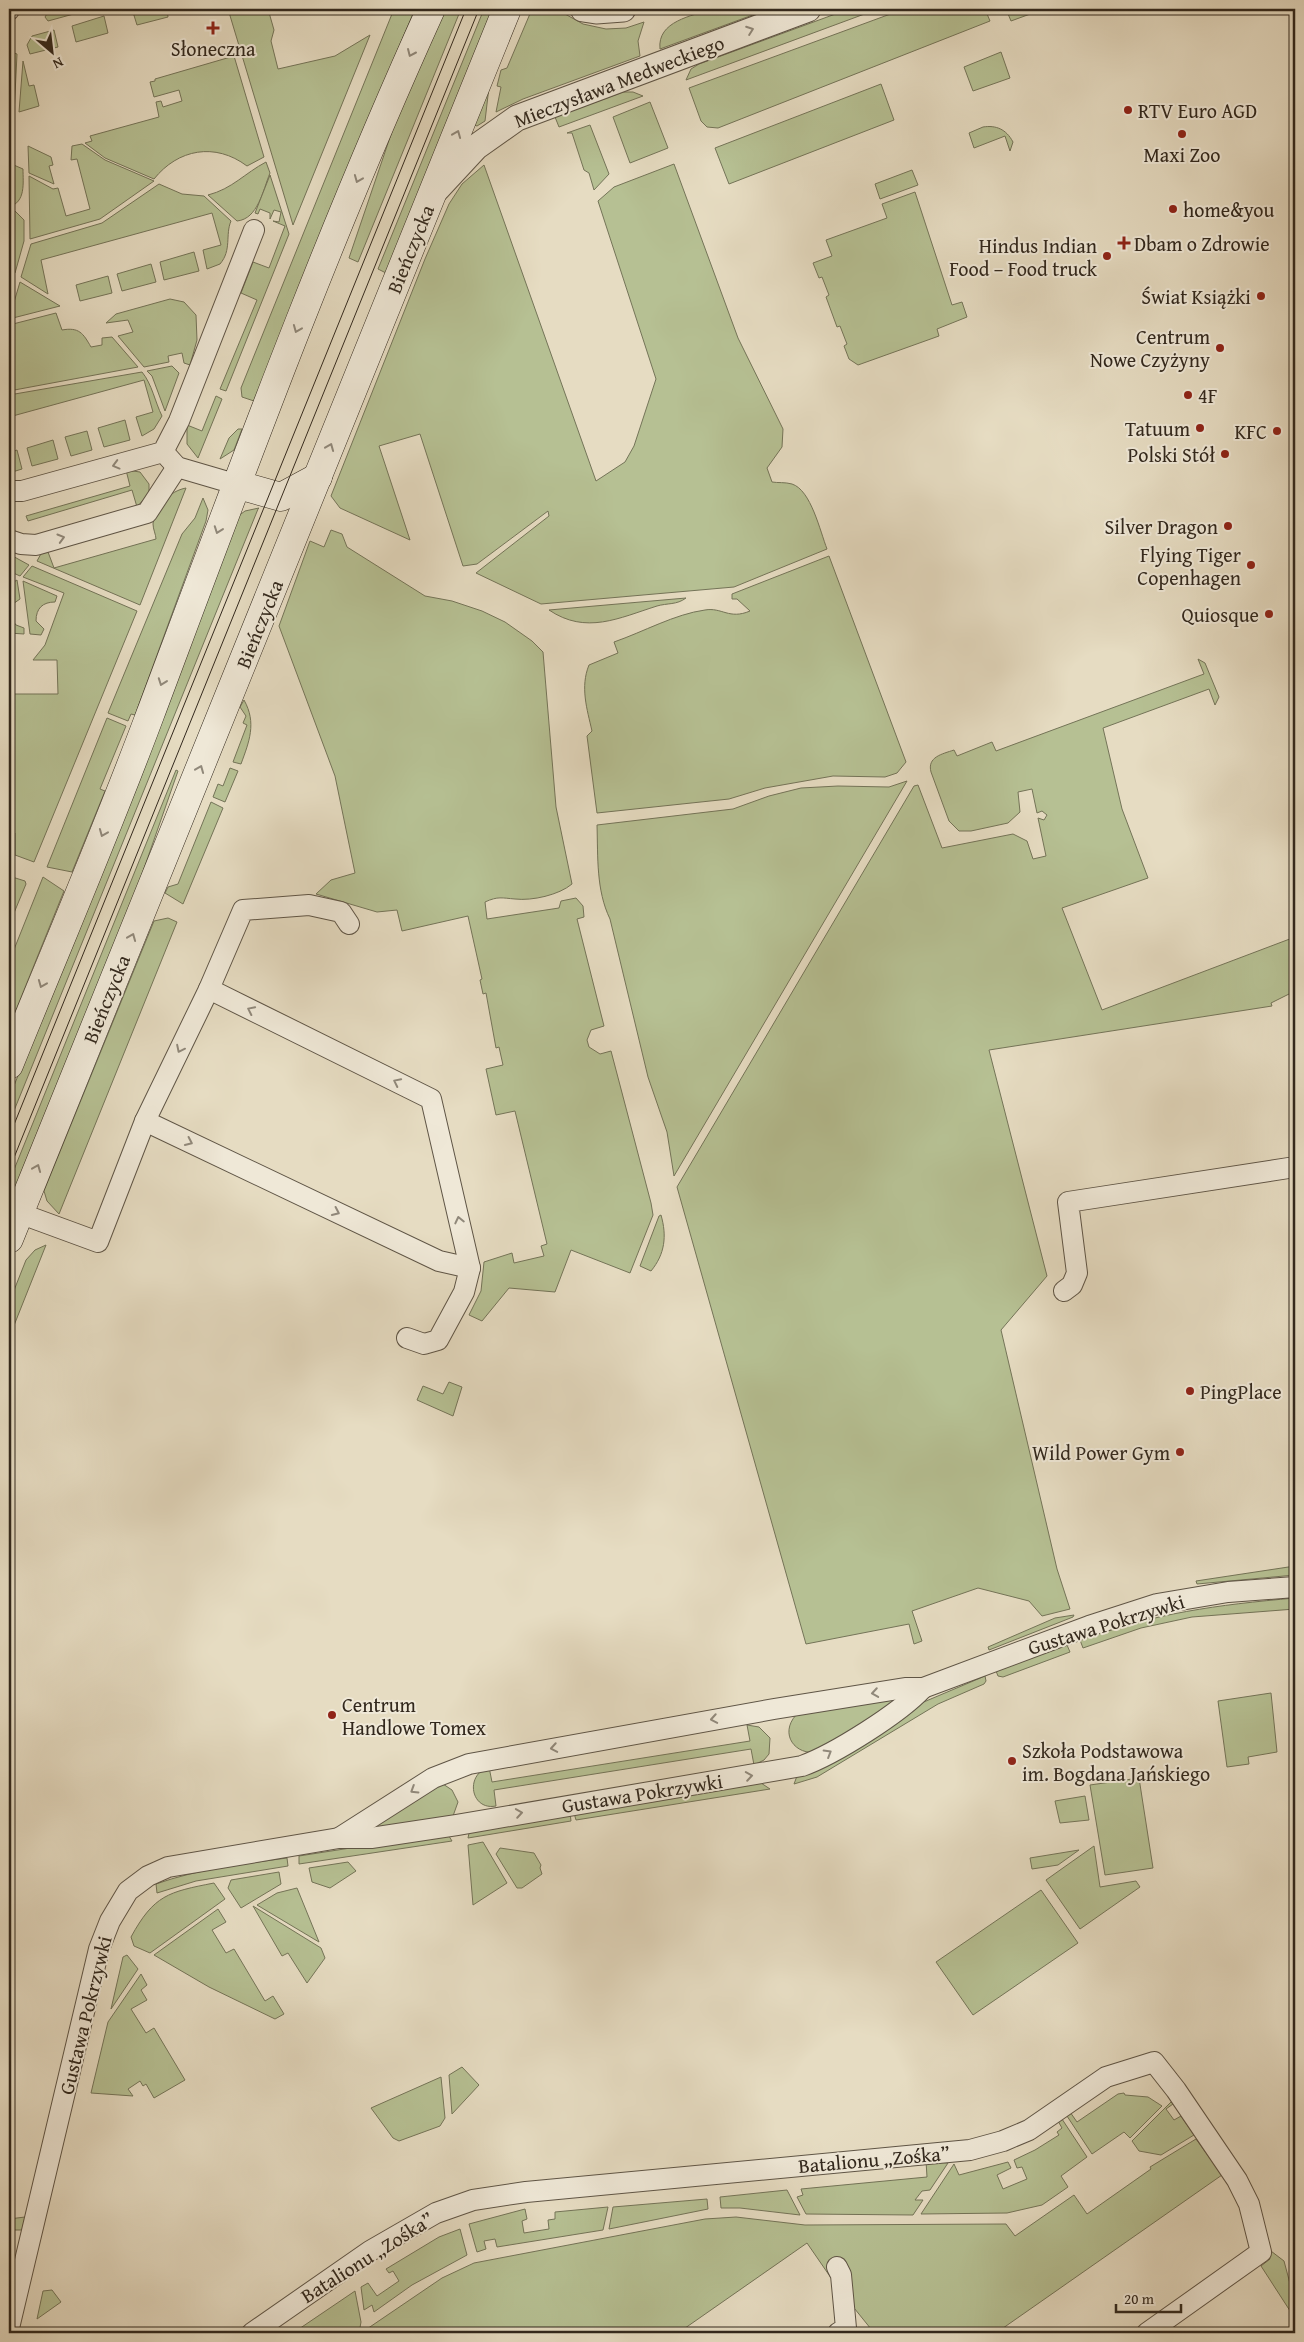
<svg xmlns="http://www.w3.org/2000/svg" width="1304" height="2342" viewBox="0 0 1304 2342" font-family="'Gentium Book Plus',serif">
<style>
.green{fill:#b6c093;stroke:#747458}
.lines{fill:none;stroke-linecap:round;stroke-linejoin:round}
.minor-casing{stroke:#5f5546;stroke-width:22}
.tertiary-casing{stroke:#5f5546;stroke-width:27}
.secondary-casing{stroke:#32281d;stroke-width:29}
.minor{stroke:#efe8d7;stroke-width:20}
.tertiary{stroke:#efe8d7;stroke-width:25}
.secondary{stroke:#efe8d7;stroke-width:28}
.tram{stroke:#32281d;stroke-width:1}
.oneway{stroke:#90887a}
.poi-dot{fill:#8f2418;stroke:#efe8d7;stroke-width:2}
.labels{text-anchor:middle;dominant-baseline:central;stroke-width:4;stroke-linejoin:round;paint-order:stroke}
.poi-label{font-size:20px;fill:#32281d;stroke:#efe8d7;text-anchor:end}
.street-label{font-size:20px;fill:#32281d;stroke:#efe8d7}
</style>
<rect width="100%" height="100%" fill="#e6dcc2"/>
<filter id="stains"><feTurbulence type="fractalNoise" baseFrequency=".004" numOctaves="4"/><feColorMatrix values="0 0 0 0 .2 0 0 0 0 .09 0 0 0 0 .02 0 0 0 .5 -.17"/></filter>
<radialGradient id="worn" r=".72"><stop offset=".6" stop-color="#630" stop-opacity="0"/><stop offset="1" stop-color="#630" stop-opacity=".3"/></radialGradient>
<g class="green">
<polygon points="50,9 92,9 48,21 45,17"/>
<polygon points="132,9 167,9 168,17 137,25"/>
<polygon points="228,9 268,9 274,30 271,41 278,69 335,56 370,35 293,225"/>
<polygon points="394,9 415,9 365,127 254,401 242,397 241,388"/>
<polygon points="445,9 461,9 358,262 349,258 401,105"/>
<polygon points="484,9 495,9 388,274 378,269"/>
<polygon points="532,9 556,9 583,24 606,29 626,28 644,22 638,41 640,56 523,99 496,112 501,87 497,86 501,70 507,68"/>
<path d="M712 9H769L660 49C657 21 692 16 712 9Z"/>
<polygon points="849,9 878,9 686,80 691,69 699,64"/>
<polygon points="904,9 985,9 990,21 718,128 707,127 701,121 689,88"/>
<polygon points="1006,9 1044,9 1011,21"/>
<polygon points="104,16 108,33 76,42 72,26"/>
<polygon points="54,30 58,47 30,54 27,45 32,36"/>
<polygon points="9,51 17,54 14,115 9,112"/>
<polygon points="1001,52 1010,78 973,91 964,67"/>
<path d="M234 56 264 157 247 166C215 142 178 149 154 179L105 158 85 143 92 141 90 136 159 117 156 102 161 101 163 107 182 101 179 90 154 97 150 82 155 81V79Z"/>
<polygon points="23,61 29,86 34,85 39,106 19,112"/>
<polygon points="881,84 894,120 729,184 715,148"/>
<polygon points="489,87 485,121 477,126 474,125"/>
<polygon points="623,92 633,92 643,96 559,127 555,117"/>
<polygon points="650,102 668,148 630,163 613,117"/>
<polygon points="590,125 609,174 594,190 589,173 584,170 572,133 567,133"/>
<path d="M983 127C996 125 1006 129 1013 142L1010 151 1005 136 974 148 969 133Z"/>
<polygon points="82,144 105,160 154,181 100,219 30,239 29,176 53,189 58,188 66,216 90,209 77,159 71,160 72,146"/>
<polygon points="28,146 51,157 53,165 49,166 54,184 29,173"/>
<path d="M266 162 270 173C263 190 258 219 237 221L208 195C232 189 245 173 266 162Z"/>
<path d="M9 163 23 169C23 183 26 202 9 207Z"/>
<path d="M674 164 738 338 783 429 782 447 767 468 772 482C778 483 785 482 792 484 811 490 820 531 827 549L734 587 541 604 476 573 549 516 548 511 477 564 463 566 420 434 379 446 410 540 340 508 331 496 425 259 449 204 462 184 484 165 596 481 625 462 634 446 656 379 598 201 614 187Z"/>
<polygon points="912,170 918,185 880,199 875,184"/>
<polygon points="270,175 289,234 226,391 220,389 257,300 241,293 253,262 269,268 285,226 273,221 279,222 281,212 274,210 270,219 270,213 260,209 258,214 255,213"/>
<path d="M159 184 182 194 204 196 231 221C225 235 232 250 220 264L207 269 203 250 221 245 212 213 41 260 48 294 21 277 31 244 102 223Z"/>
<polygon points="915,192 952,305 962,302 967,317 937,329 939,336 858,365 849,359 844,346 847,344 840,326 837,327 826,297 829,295 822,277 819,278 813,263 832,256 826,240 887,218 882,204"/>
<polygon points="15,211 24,220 24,241 15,273 9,269 9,213"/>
<polygon points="194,252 199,271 164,280 160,262"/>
<polygon points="151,264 156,282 122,291 117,274"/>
<polygon points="108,276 112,293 80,301 76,285"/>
<polygon points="20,282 60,306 9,319"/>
<polygon points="170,299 184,302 196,315 197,340 190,365 184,363 182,353 168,356 169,362 144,367 118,336 133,332 128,320 106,323 116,314"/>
<path d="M56 313 62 330C79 327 83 333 91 347L102 345V338L112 337 138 367 9 391V325Z"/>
<polygon points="172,366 179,373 165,411 152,376 147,371"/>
<path d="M142 372C152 384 155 402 162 416L154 429 142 436 136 417 153 412 144 380 9 417V395Z"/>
<polygon points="216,396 222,399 198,458 187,444 187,425 202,431"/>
<polygon points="125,420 130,440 104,447 98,428"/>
<polygon points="238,429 242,429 234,450 220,459 229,438"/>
<polygon points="87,431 92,450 71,456 65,437"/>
<polygon points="53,440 58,459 32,466 27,448"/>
<polygon points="17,450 22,469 9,473 9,453"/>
<polygon points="126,470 140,472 149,484 149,493 137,507 132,490 28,521 26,516 130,486"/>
<path d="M186 488 140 605 37 561 42 552H48L54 568 156 539C156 535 153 529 153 524 154 506 170 491 186 488Z"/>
<polygon points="203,498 208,510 206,521 135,715 131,714 128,721 108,713 182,534 195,518"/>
<polygon points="259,508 258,509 9,1123 9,1098 152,744 237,517 245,511"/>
<path d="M331 530 342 534 347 547 425 596 452 601 482 611 505 622 532 641 543 652 556 807 572 884C559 895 532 901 515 899 502 898 498 896 485 902L487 919 559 908 561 901 576 898 583 906 584 917 577 919 604 1026 591 1030 587 1040 589 1047 600 1054 611 1051 651 1203 653 1215 630 1273 571 1250 555 1292 509 1288 482 1321 469 1315 481 1291 484 1262 512 1253 514 1263 544 1256 541 1246 547 1244 515 1111 496 1115 486 1069 503 1065 499 1047 496 1048 486 993 483 994 480 980 482 979 468 916 402 931 397 910 377 912 316 894 331 880 355 873 335 776 279 626 310 541 324 547Z"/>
<polygon points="9,554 29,565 20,576 9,571"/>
<path d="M829 556 906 762 897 773 885 777 833 776 765 788 729 799 597 813 587 736 592 731C587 709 580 687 589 665L618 653 614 642C643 632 675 614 705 610 722 607 729 620 750 611L737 599H732V594Z"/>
<polygon points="32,566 137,611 34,862 15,855 15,833 9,830 9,694 58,694 57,660 33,660 45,645 64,593 23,577"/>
<polygon points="17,580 20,599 10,606 10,617 16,625 24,628 24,634 9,633 9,585"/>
<path d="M23 581 57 596 55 602C43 602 36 608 36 621L44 629 41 635 30 634Z"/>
<path d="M686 598C677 605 667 603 657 606 619 618 586 635 549 610Z"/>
<path d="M1198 659 1205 663 1219 697 1215 705 1209 689 1103 728 1122 809 1148 878 1062 908 1102 1010 1295 937V991L1271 1003 1272 1006 989 1050 1047 1276 1001 1330 1057 1569 1070 1609 1042 1616 1029 1601 978 1588 912 1611 922 1641 914 1644 909 1624 806 1644 677 1187 914 786 918 785 942 848 1013 834 1027 841 1033 859 1046 856 1038 818 1044 820 1047 815 1042 811 1037 813 1032 789 1018 792 1020 812 1008 823 971 831H959L949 821 931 772C927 757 942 754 954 750L957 756 992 742 996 751 1204 674Z"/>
<path d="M244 700C257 723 249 742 241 764L233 762 247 725 243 723 246 716 240 707Z"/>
<polygon points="107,718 126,726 100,789 105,791 72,872 47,867"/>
<polygon points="230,768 238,771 225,802 213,797 218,784 223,786"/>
<polygon points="176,770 178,771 134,897 9,1207 9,1182"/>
<path d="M907 781 674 1176 667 1132 648 1077 610 919C596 890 598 857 597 825L733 809 769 796 801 788 838 786 889 787Z"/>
<polygon points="211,802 223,808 183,904 165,893 168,887 178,884"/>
<polygon points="9,876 25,881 26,884 9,925"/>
<polygon points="43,877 64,891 9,1027 9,962"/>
<polygon points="168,918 177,922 59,1214 47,1201 44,1191 154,921"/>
<path d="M661 1215C667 1236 665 1254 651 1271L640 1266 659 1216Z"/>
<polygon points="46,1245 9,1338 9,1303 26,1260 35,1250"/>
<polygon points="449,1382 462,1387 453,1416 417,1400 423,1386 443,1394"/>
<polygon points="1295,1566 1295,1575 1197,1584 1196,1581"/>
<path d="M1295 1598V1609L1192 1617 1141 1628 1083 1648 1080 1640C1156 1613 1216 1605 1295 1598Z"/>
<polygon points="1074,1615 1073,1617 989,1650 988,1647 1055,1618"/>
<polygon points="1067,1645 1070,1652 1003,1677 998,1676 996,1671"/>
<polygon points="985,1676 986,1681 984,1684 938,1704 817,1777 794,1784 797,1776 919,1704"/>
<polygon points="1271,1693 1277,1752 1248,1757 1249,1764 1227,1767 1218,1701"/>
<path d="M905 1695 818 1752C795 1756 779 1734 796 1715Z"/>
<path d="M747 1725 759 1727 770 1738 769 1754 764 1760 754 1765 751 1749 494 1790 496 1806C471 1811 464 1775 489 1767L492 1782 750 1741Z"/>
<polygon points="1139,1778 1153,1868 1105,1875 1090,1785"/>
<polygon points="761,1783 770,1789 576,1820 574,1813"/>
<polygon points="443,1784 452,1790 458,1802 453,1816 440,1822 368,1828"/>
<polygon points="1085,1796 1089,1820 1060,1823 1055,1801"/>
<polygon points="570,1813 571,1821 468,1838 470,1828"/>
<polygon points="447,1833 452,1841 299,1864 299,1856"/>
<polygon points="483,1842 507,1883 473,1905 468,1845"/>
<polygon points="1094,1846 1100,1887 1136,1881 1140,1887 1080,1929 1046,1880"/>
<polygon points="500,1848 534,1853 541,1865 540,1868 542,1874 522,1888 517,1888 496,1854"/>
<polygon points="1079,1850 1058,1865 1032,1869 1030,1858"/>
<path d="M287 1858 288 1866 196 1881 157 1893 156 1884C198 1869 243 1864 287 1858Z"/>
<polygon points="348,1862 356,1871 330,1888 312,1882 309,1868"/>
<polygon points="279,1872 281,1884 241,1908 228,1888 231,1880"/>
<path d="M214 1883 225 1899 150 1953 134 1946 131 1937C154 1895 168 1892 214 1883Z"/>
<polygon points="297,1888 319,1942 257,1905 277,1893"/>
<polygon points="1041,1890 1078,1943 973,2015 936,1962"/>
<polygon points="253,1906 321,1948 325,1958 307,1983 288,1953 282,1956"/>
<polygon points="218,1909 226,1922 212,1930 226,1953 234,1949 265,2001 273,1996 284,2014 275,2019 209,1987 154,1955"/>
<polygon points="127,1955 138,1969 111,2009 123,1957"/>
<polygon points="141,1974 147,1985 141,1990 147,2000 131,2009 146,2033 154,2028 185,2080 154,2098 146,2084 143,2086 140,2081 128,2089 133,2096 91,2093 108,2022"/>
<polygon points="462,2067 479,2085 452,2114 449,2075"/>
<polygon points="441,2077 445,2118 440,2126 399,2141 393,2138 371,2108"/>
<polygon points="1124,2093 1125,2095 1148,2097 1162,2106 1130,2138 1124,2132 1092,2154 1065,2113 1070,2112 1077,2122 1118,2094"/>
<polygon points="1171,2102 1173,2104 1166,2109 1174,2120 1181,2116 1194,2135 1161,2155 1139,2151 1132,2141"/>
<polygon points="1060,2116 1087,2157 1061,2176 1068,2187 1042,2205 1007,2213 921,2214 954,2164 959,2175 1008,2162 1011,2168 997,2175 1003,2189 1027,2179 1022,2167 1017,2168 1014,2160 1035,2150 1059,2135 1057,2132 1062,2128 1058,2121"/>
<polygon points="1196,2139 1222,2175 996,2333 866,2333 871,2329 838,2288 807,2243 678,2333 361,2333 442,2278 474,2263 705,2219 736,2217 805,2225 1006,2224 1015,2236 1074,2195 1087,2214 1151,2169 1150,2167"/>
<polygon points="926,2161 948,2163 930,2190 922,2191 915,2200 923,2200 913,2215 806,2214 797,2197 803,2195 801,2189 927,2177"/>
<polygon points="787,2190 800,2215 740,2208 721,2208 720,2197"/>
<polygon points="707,2199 708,2209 609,2229 613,2207"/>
<polygon points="608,2207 603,2230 497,2247 495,2239 484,2241 486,2249 477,2252 469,2224 525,2209 527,2219 522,2221 524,2233 549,2229 548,2220 555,2219 555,2212"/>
<polygon points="25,2217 22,2230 9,2230 9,2219"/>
<polygon points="460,2229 467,2255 412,2285 374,2312 372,2305 364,2310 361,2287 368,2283 377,2296 399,2281 393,2271 389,2273 386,2269 439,2237"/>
<polygon points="1267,2248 1284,2261 1292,2291 1294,2317 1261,2266 1270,2259"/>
<polygon points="52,2290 61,2302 37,2319 43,2291"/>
<polygon points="355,2291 361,2322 359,2333 293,2333"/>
</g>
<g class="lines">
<defs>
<g id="minor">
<polyline points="9,10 9,9"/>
<polyline points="168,457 177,467 235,484"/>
<polyline points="9,491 22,491 163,452 179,421 254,230"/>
<polyline points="9,540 21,544 36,545 147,513 177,467"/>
<polyline points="209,989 431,1099 470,1268 464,1292 438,1340 424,1344 407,1338"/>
<polyline points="145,1121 439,1261 470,1268"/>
<polyline points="19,1213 98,1242 145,1121 209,989 243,910 309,905 341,912 349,924"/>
<polyline points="1064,1291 1072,1285 1077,1273 1068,1202 1295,1167"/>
<polyline points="339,1838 433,1778 469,1764 774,1709 905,1688 923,1688 1089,1626 1157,1604 1228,1592 1295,1587"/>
<polyline points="837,2267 841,2275 846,2328 838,2333"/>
<path d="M9 2328 99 1949 110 1921 128 1891 148 1876 168 1867 339 1838H371L457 1825 802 1766C835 1754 900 1713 923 1688"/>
<polyline points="252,2333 370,2251 436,2213 473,2200 526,2192 970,2150 1003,2141 1029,2130 1106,2077 1154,2062 1176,2090 1237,2180 1249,2204 1261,2252 1147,2333"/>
</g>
<g id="tertiary">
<polyline points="583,9 596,11 623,9"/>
<polyline points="437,189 476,147 517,118 808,9"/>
</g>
<g id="secondary">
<polyline points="235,484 281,497 318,477"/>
<path d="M9 1065C56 949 106 833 150 715 239 478 326 240 431 9"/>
<polyline points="9,1239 507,9"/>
</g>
</defs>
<use href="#minor" class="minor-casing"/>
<use href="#tertiary" class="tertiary-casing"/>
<use href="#secondary" class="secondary-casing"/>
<use href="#minor" class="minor"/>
<use href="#tertiary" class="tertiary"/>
<use href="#secondary" class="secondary"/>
<g class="tram">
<polyline points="9,1137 466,9"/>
<polyline points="9,1170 479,9"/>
</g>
</g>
<defs><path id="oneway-chevron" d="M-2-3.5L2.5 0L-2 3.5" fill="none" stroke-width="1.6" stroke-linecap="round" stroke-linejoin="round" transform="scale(1.25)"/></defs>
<g class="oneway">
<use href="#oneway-chevron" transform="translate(750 30) rotate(-20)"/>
<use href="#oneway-chevron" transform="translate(411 53) rotate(114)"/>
<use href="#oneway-chevron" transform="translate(457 134) rotate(-68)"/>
<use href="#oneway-chevron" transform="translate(358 179) rotate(112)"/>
<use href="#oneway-chevron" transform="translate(297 329) rotate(112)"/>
<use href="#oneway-chevron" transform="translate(330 447) rotate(-68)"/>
<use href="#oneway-chevron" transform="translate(116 465) rotate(165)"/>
<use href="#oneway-chevron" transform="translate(218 530) rotate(110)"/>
<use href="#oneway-chevron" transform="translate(61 538) rotate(-16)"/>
<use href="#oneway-chevron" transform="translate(162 682) rotate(110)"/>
<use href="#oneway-chevron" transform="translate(200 769) rotate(-68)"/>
<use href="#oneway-chevron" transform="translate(103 833) rotate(112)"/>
<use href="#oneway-chevron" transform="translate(132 937) rotate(-68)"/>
<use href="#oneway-chevron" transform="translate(42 984) rotate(112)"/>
<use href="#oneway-chevron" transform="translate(251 1010) rotate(-154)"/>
<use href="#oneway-chevron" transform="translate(180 1049) rotate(116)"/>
<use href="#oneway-chevron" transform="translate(397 1082) rotate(-154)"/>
<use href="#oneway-chevron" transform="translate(189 1142) rotate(25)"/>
<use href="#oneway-chevron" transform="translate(37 1168) rotate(-68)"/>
<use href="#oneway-chevron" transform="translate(336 1212) rotate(25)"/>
<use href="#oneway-chevron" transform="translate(459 1220) rotate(-103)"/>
<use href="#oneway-chevron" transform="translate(875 1693) rotate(171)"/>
<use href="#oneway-chevron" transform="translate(714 1719) rotate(170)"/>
<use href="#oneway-chevron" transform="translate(554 1748) rotate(170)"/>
<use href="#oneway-chevron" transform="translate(828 1753) rotate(-31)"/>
<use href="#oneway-chevron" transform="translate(749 1776) rotate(-9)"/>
<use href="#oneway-chevron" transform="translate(414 1790) rotate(148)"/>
<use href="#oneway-chevron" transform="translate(519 1813) rotate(-9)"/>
</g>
<g class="poi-dot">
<path d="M210.5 20.5h5v5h5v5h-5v5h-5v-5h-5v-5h5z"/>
<circle cx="1128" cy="110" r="5"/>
<circle cx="1182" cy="134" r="5"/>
<circle cx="1173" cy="209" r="5"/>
<path d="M1121.5 235.5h5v5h5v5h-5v5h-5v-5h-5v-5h5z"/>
<circle cx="1107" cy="256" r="5"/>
<circle cx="1261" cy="296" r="5"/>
<circle cx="1220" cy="348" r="5"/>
<circle cx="1188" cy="395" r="5"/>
<circle cx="1200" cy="428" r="5"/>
<circle cx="1277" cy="431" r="5"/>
<circle cx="1225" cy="454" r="5"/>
<circle cx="1228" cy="526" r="5"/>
<circle cx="1251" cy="565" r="5"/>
<circle cx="1269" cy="614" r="5"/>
<circle cx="1190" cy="1391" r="5"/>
<circle cx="1180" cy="1452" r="5"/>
<circle cx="332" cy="1715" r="5"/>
<circle cx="1012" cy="1761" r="5"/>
</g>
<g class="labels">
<g class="poi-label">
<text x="213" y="48" text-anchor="middle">Słoneczna</text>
<text x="1138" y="110" text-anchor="start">RTV Euro AGD</text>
<text x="1182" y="154" text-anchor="middle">Maxi Zoo</text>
<text x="1183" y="209" text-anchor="start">home&amp;you</text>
<text x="1134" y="243" text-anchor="start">Dbam o Zdrowie</text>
<text x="1097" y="245">Hindus Indian<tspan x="1097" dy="23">Food – Food truck</tspan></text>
<text x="1251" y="296">Świat Książki</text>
<text x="1210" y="336">Centrum<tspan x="1210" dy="23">Nowe Czyżyny</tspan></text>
<text x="1198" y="395" text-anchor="start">4F</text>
<text x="1190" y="428">Tatuum</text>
<text x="1267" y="431">KFC</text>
<text x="1215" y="454">Polski Stół</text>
<text x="1218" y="526">Silver Dragon</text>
<text x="1241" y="554">Flying Tiger<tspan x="1241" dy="23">Copenhagen</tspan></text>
<text x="1259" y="614">Quiosque</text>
<text x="1200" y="1391" text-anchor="start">PingPlace</text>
<text x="1170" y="1452">Wild Power Gym</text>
<text x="342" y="1704" text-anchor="start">Centrum<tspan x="342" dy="23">Handlowe Tomex</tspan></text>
<text x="1022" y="1750" text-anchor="start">Szkoła Podstawowa<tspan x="1022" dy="23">im. Bogdana Jańskiego</tspan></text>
</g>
<g class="street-label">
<text transform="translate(619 81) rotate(-21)">Mieczysława Medweckiego</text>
<text transform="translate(410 249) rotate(-68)">Bieńczycka</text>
<text transform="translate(259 624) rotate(-68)">Bieńczycka</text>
<text transform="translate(106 999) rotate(-68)">Bieńczycka</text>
<text transform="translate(1106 1624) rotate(-17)">Gustawa Pokrzywki</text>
<text transform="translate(642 1793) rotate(-9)">Gustawa Pokrzywki</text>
<text transform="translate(85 2015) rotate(-76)">Gustawa Pokrzywki</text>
<text transform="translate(874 2159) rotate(-5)">Batalionu „Zośka”</text>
<text transform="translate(367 2257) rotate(-32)">Batalionu „Zośka”</text>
</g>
</g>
<rect width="1304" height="2342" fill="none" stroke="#e6dcc2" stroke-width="30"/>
<rect x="10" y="10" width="1284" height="2322" fill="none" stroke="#32281d" stroke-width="2.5"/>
<rect x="15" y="15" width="1274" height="2312" fill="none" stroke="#32281d"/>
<g transform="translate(52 52) rotate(152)" stroke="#efe8d7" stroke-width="4" paint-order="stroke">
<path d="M0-4L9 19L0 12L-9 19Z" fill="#32281d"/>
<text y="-8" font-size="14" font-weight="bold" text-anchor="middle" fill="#32281d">N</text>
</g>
<path d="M1116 2304v8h65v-8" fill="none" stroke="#32281d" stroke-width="2.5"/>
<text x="1124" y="2304" font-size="15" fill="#32281d" stroke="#efe8d7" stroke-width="4" paint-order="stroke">20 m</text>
<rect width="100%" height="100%" filter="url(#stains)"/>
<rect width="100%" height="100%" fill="url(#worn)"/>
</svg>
